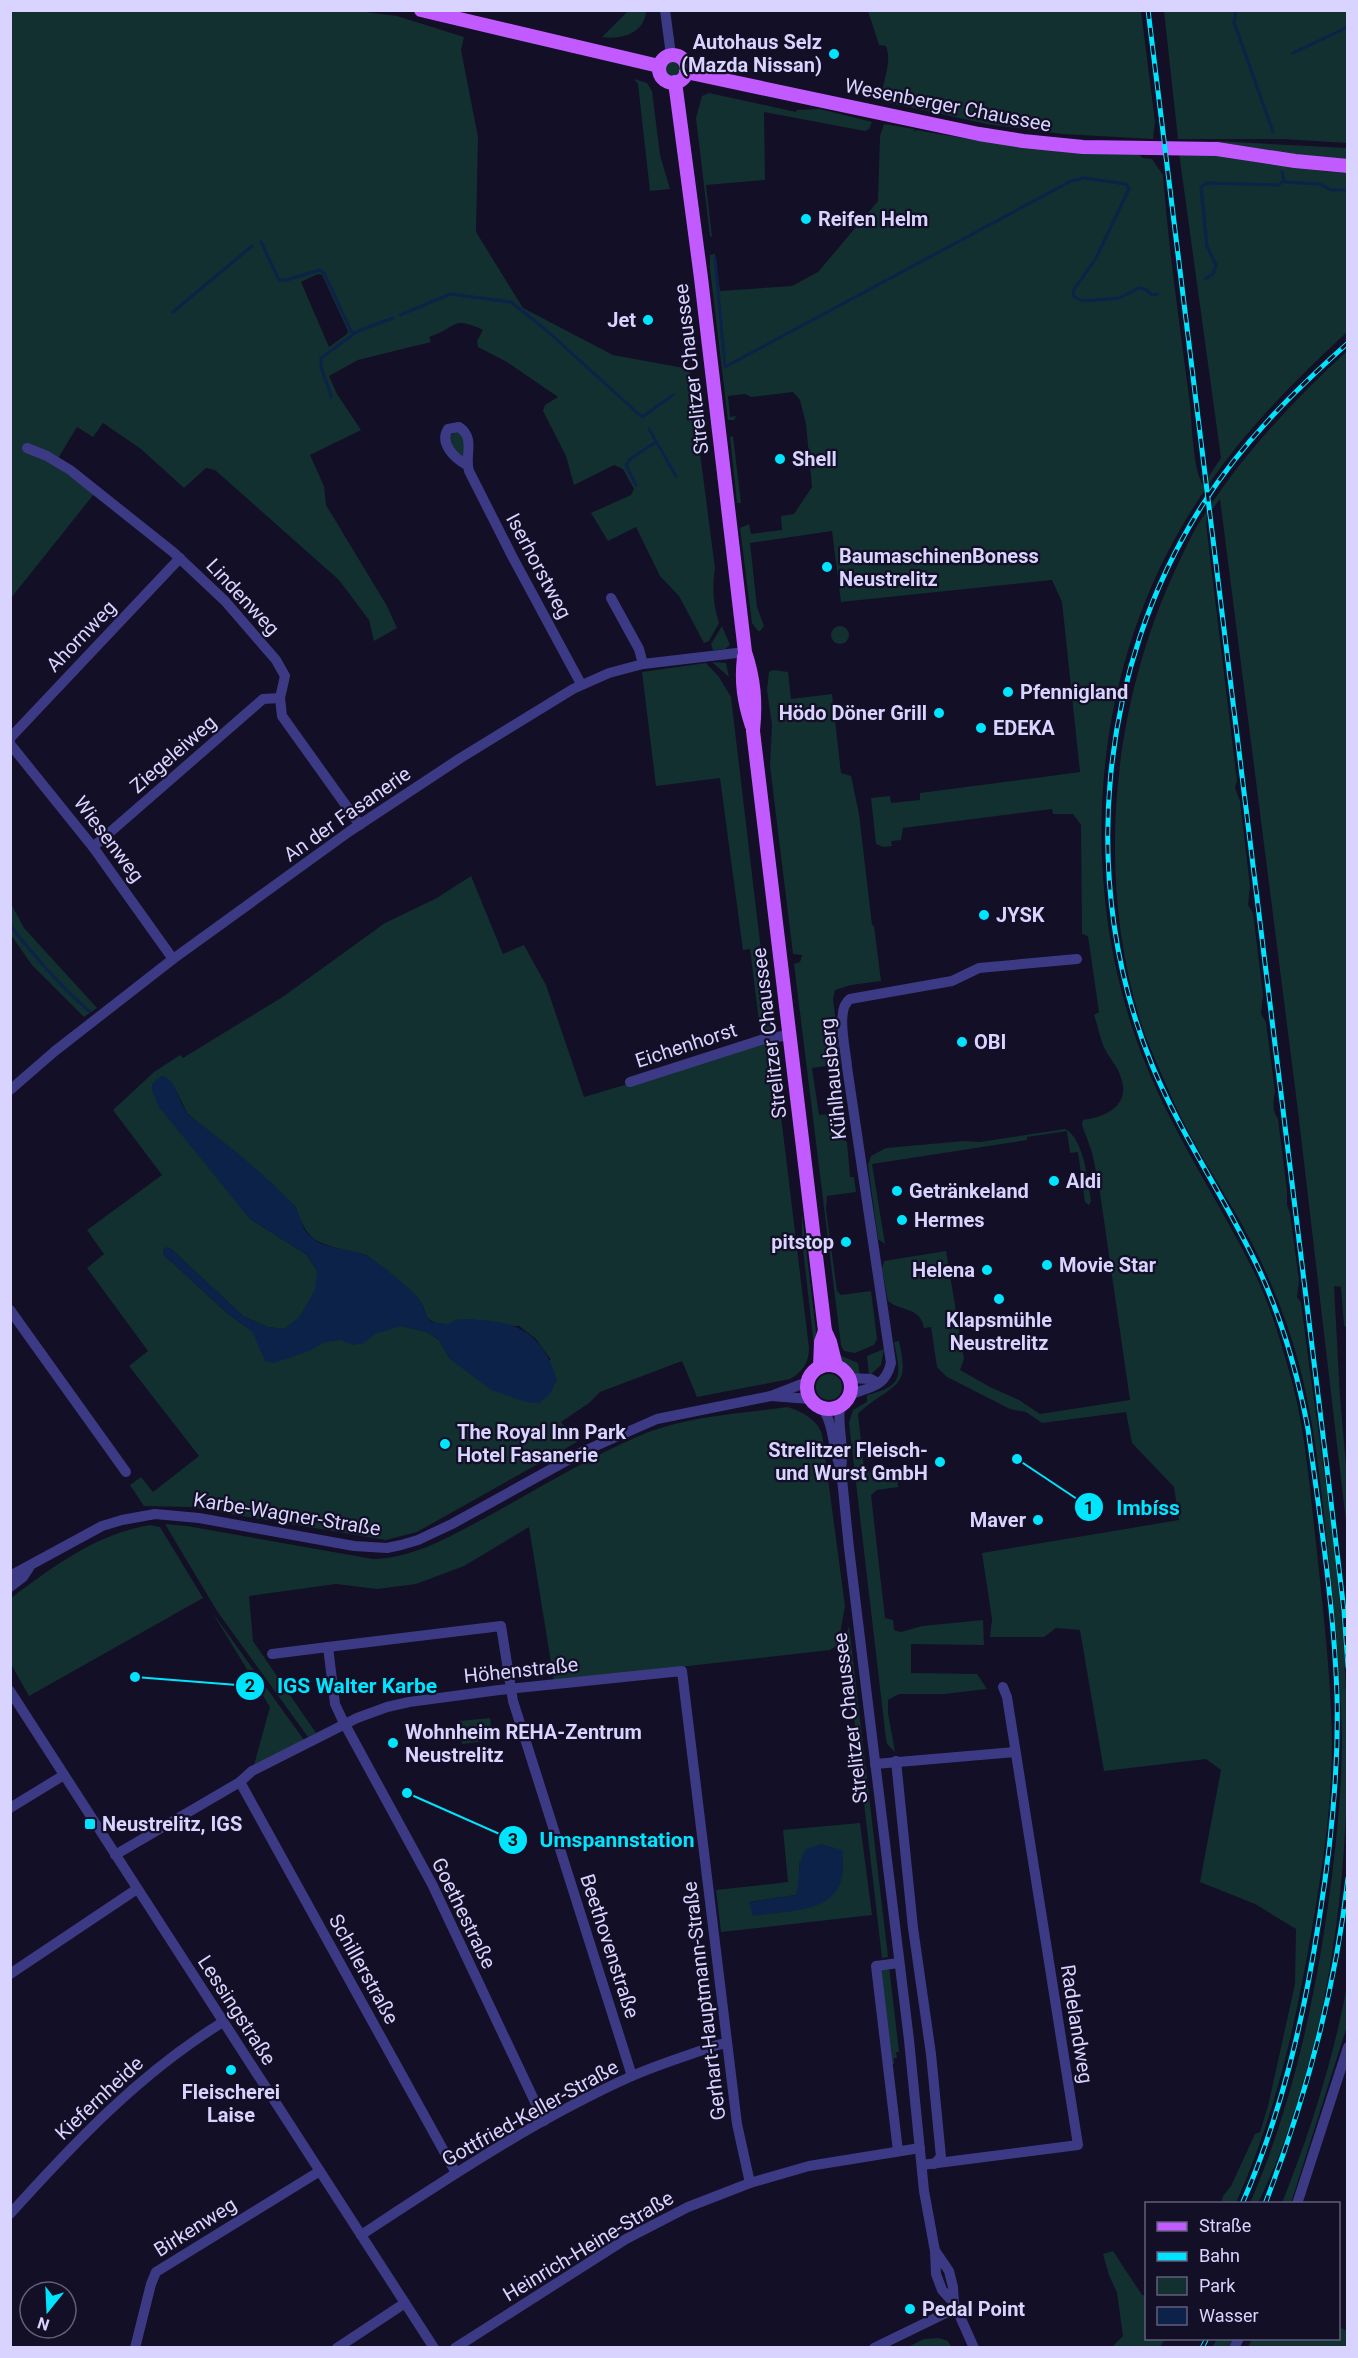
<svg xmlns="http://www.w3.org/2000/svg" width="1358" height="2358" viewBox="0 0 1358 2358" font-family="Roboto,sans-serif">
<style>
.green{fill:#12302f;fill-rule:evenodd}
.water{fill:#0c2248}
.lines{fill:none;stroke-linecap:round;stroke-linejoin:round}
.stream{stroke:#0c2248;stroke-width:3}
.minor{stroke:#3d3a85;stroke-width:10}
.major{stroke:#c25bff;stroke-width:14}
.rail-casing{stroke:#00e5ff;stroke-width:5}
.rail{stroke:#130f26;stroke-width:3;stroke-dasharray:9;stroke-linecap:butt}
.poi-dot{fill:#00e5ff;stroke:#130f26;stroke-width:2}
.labels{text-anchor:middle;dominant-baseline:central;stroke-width:4.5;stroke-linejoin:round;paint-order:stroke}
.poi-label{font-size:20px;font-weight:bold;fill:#d9d4ff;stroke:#130f26;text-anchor:start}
.street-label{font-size:20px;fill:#d9d4ff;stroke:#130f26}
.leader{fill:none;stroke:#00e5ff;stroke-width:2}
.callout-dot{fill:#00e5ff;stroke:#130f26;stroke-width:2}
.mark-label{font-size:18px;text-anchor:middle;font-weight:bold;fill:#111}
.callout-label{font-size:21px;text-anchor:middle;font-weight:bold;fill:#00e5ff;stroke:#130f26;stroke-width:4.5;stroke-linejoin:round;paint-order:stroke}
</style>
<rect width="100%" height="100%" fill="#130f26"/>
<g class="green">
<path d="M10 11H358L397 16 464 37 461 50 478 137 476 232 523 308 613 355 689 369 715 568C712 586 713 605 719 623L709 641 704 643 679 596 660 576 636 527 608 541 591 513 631 495 634 489 623 469 614 465 574 485 566 456 543 411 545 405 558 397 507 362 478 347 477 341 483 330C451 315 459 327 429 337L431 342 358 360 329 376 337 394 361 430 310 455 324 486 326 505 387 606 397 628 374 641 369 620 339 580 215 470 206 468 184 488 141 449 103 423 93 437 77 427 54 465 94 494 11 598ZM318 274 322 275 348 331 347 334 329 347 301 282Z"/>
<path d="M628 11H646C645 33 621 40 602 37Z"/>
<path d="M868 11H1141L1155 122 1153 139 1062 134 987 124 885 102 882 100C881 82 893 64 886 46L879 45Z"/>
<polygon points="1164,11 1347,11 1347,143 1283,139 1178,139"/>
<circle cx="673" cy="69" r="9"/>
<polygon points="634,79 647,83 652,91 660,155 670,189 650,191 638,84"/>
<polygon points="709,93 796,112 797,110 820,109 872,122 869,129 865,131 764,112 765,180 706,185 712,237 710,236 696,118 702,96"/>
<path d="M884 124 914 129 915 132 916 130C990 143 1063 154 1138 154L1143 158 1152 159 1163 175C1169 252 1180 328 1190 404 1192 424 1193 470 1203 485L1221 458 1179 153C1236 153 1291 170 1347 173V332C1289 386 1238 437 1195 505 1090 667 1073 886 1146 1065 1175 1137 1219 1201 1253 1270 1268 1300 1278 1332 1287 1364 1305 1422 1309 1483 1316 1543 1323 1609 1331 1676 1332 1743 1332 1804 1323 1864 1313 1923 1296 2022 1277 2111 1236 2203H1221L1223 2196 1231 2186 1255 2134 1260 2132 1268 2106 1295 1984 1296 1929 1255 1904 1200 1882 1221 1770 1206 1759 1104 1771 1080 1630 1056 1628 1044 1637H990L992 1619 982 1553 1179 1520 1174 1487 1132 1443 1126 1412 1042 1423 1026 1412 1010 1409 947 1377 937 1367 931 1327 924 1328C920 1306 901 1312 888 1301L882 1268 884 1261 946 1251 964 1359 960 1370 990 1387 1019 1400 1040 1414 1130 1400 1099 1186 1092 1152 1082 1125 1083 1120C1108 1117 1132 1104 1120 1075 1117 1066 1110 1059 1106 1051 1100 1040 1098 1026 1094 1015L1099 1012 1088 936 1082 934 1081 825 1073 814H1053L1052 809 903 828 901 840 891 841 892 846 883 847 876 844 871 798 890 796 891 803 920 800V793L1080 772 1062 602 1052 580 841 602 832 531 750 543 757 607 764 626 760 631H758L752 623 740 528 749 524 751 534 782 530 781 516 794 514 812 487 806 424 800 400 793 392 751 397 745 394 728 396 730 417 736 416 734 420H728L710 269V255L715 254 720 291 792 286 818 272 878 201 880 136Z"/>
<polygon points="1212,141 1347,148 1347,160 1324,159"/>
<path d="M1347 351V1328L1344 1325 1341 1287 1334 1286 1340 1397 1347 1477V1530L1298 1111 1220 499 1207 516 1206 524 1237 781 1235 788 1240 801 1250 886 1248 905 1253 913 1263 995 1261 1014 1266 1022 1275 1092C1273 1102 1272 1110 1278 1119L1287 1191V1205L1290 1213 1299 1281 1297 1297 1301 1303C1318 1441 1344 1580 1347 1719 1349 1834 1340 1949 1309 2061 1295 2110 1281 2157 1258 2203H1250C1296 2097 1319 1982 1333 1867 1338 1825 1342 1782 1342 1739 1341 1676 1335 1613 1328 1551 1321 1488 1315 1425 1299 1364 1284 1309 1262 1258 1233 1209 1210 1169 1185 1130 1167 1087 1158 1066 1148 1044 1141 1023 1096 879 1111 713 1172 577 1182 556 1191 534 1204 515 1243 454 1294 400 1347 351Z"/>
<polygon points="458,432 464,437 463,458 450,444 450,435"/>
<polygon points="733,436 741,503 737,503 730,437"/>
<circle cx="840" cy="635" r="9"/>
<polygon points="722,626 730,645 725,649 713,650 711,644"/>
<polygon points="712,662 726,663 729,677"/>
<polygon points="706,663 719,677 731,697 771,1035 761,1037 750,949 743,950 720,778 656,786 642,672"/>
<polygon points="773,670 788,672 791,699 832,694 841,773 851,776 859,814 872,925 874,926 881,981 851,985 835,990 833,999 841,1064 812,1068 819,1115 838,1113 843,1140 847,1142 850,1177 854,1177 856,1192 827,1196 826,1209 837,1291 841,1295 871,1291 877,1339 874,1345 855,1353 844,1351 841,1345 794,964 800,962 802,955 793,954 770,766 772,725 767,690 769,672"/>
<path d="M471 876 503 954 524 945 546 985 584 1097 772 1041 809 1348C809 1362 802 1373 790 1379L697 1397 682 1361 600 1392 589 1403 561 1422 577 1442 417 1532 386 1540 189 1507 144 1506 130 1485 141 1477 153 1492 199 1456 129 1366 148 1351 87 1268 104 1254 87 1230 162 1175 113 1110 154 1072 180 1055 183 1058 284 996 385 923 437 898ZM161 1076C174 1078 181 1103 188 1114L295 1206C308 1241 313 1242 348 1251 354 1252 361 1253 366 1255 372 1258 418 1296 420 1301 428 1312 422 1319 439 1324L519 1326 536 1339 551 1360 450 1359 439 1340 427 1332 401 1326 317 1271 307 1255 249 1218ZM170 1248 243 1316 267 1327 284 1329 252 1331 227 1313 163 1254V1250Z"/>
<polygon points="11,904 24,928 97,1008 84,1017 32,965 11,935"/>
<path d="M1065 1129C1084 1138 1088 1182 1091 1201L1089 1205 1085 1202 1078 1152 1070 1153 1067 1131 1027 1137V1140L872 1164 885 1244 878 1239 868 1165 871 1156 886 1148 964 1141 980 1142Z"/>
<polygon points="802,1214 818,1349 814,1346 802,1240"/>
<path d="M899 1341C907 1379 904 1381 872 1402 867 1406 862 1409 858 1414L864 1469 868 1471 897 1467 898 1487 877 1490 871 1495 885 1618 893 1620 894 1630 901 1632 922 1626 983 1620 984 1645 911 1644V1673L977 1674 987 1689 944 1694H899L888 1700V1713L895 1752 887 1744 886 1739 849 1423 853 1410 867 1402V1395C904 1386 901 1376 894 1342Z"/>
<polygon points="884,1349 881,1365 869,1376 867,1356"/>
<path d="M839 1355 858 1363 860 1376C848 1372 841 1367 839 1355Z"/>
<circle cx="829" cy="1387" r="13"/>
<path d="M787 1407C801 1411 817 1419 822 1434L845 1606 838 1645 830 1650 554 1681 529 1527 464 1566 416 1584 377 1589 336 1584 249 1596 253 1641 316 1733 308 1737 217 1611 165 1524 187 1526 373 1559C413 1558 447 1538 483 1519 535 1491 585 1459 639 1436 685 1416 738 1414 787 1407Z"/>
<path d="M150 1525 160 1527 203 1598 29 1696 11 1664V1598C54 1566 96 1534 150 1525Z"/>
<polygon points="212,1612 304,1740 254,1765 270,1707"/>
<polygon points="849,1626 888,1957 882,1958 845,1639"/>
<polygon points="490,1718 493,1740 462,1744 459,1721"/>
<path d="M860 1823 872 1915 721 1932 716 1890 788 1882 783 1830ZM799 1859 805 1908 749 1902 796 1895 800 1882Z"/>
<polygon points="889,1966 899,2052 896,2052 897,2058 894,2058 894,2064 891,2064 880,1967"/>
<path d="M1347 1986V2026L1291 2203H1282C1310 2133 1333 2060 1347 1986Z"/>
<polygon points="1113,2251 1142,2295 1146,2295 1146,2338 1165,2339 1160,2347 1112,2347 1123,2336 1117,2293 1109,2275 1103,2254"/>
<polygon points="1339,2327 1347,2331 1347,2347 1248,2347 1252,2339 1338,2338"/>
<polygon points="939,2338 948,2341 951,2347 908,2347 924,2339"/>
<polygon points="1217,2339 1217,2338 1233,2339 1228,2347 1212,2347"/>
</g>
<g class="water">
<path d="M161 1076C178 1079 178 1104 189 1115 194 1120 201 1124 207 1129 237 1152 267 1177 293 1204 301 1213 300 1228 310 1236 325 1251 348 1247 365 1255 376 1260 416 1292 421 1302 425 1310 425 1315 431 1322L448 1324C458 1317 467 1319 479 1320 523 1322 544 1338 557 1380L549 1395 539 1403 526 1402 491 1390 450 1359 439 1340 427 1332 401 1326 375 1334 364 1343 354 1345 341 1340 325 1342 309 1351 274 1363 265 1361 252 1331 227 1313 163 1254V1250L166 1247 170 1248 243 1316 267 1327 284 1329 299 1317 315 1290 317 1271 307 1255 249 1218 159 1107 152 1091V1084Z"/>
<path d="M821 1844 842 1850C852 1914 800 1909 753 1916L749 1902 796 1895C801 1878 796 1863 806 1849Z"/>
</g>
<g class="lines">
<g class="stream">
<polyline points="1236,10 1234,22 1273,132"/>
<polyline points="1293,53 1348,27"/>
<polyline points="1285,182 1320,184 1331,190 1348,190"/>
<polyline points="261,242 279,280 286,280 320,270 324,273 351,331 354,333"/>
<polyline points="715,258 725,367 1071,181 1084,178 1126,184 1129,189 1096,258 1073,291 1074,297 1083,301 1119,298 1139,288 1145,289 1152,295 1157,294"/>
<polyline points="1205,279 1213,274 1216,265 1207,246 1201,187 1207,183 1278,185 1284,181 1282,172"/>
<polyline points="173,312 252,246"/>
<polyline points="400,315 450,294 511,302 546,330 642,417 673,395"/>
<path d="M331 397C329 384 319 371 321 358L358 331 393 318"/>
<polyline points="649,429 676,476"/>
<polyline points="636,485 626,465 630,459 656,442"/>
<path d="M10 925C34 956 59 985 89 1011"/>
</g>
<g class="minor">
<polyline points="665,10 671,55"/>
<polyline points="27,448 47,456 70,470 173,552 225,601 276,660 285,676 280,698 282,716 360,825"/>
<path d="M467 465C454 458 439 443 448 429L459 427C476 438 464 456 469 471L512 556 581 684"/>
<polyline points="611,598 639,649 643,664"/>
<polyline points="10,740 11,737 180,558"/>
<polyline points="10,744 93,847 173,959"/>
<polyline points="93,847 263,699 280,698"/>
<polyline points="630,1082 761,1040 788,1035"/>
<polyline points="10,1090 55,1051 173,959 350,831 459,759 573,689 609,673 643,664 745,652"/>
<polyline points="10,1310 126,1472"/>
<polyline points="849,1378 871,1379 878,1383"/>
<path d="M849 1395C869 1387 885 1388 891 1363L847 1067C846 1050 835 1009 850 999L952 981 979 968 1077 959"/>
<polyline points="771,1396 810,1399"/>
<path d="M840 1406C837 1427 845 1448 841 1469L849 1548 909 2040 924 2191 935 2251 936 2274 942 2290 954 2303"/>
<path d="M822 1408C835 1425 832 1450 841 1469"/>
<polyline points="10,1576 102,1526 122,1520 155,1514 199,1518 354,1546 387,1548 401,1545 418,1540 452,1524 584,1451 657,1419 771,1396 807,1382"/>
<polyline points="10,1587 23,1577 29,1568"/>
<polyline points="272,1654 328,1647"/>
<polyline points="10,1691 434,2348"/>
<polyline points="896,1761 913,1928 931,2054 941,2157 934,2164"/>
<polyline points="875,1764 1015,1752"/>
<polyline points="240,1782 456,2173"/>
<polyline points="10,1808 64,1775"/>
<polyline points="115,1855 240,1782 252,1771 357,1718 387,1707 409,1702 499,1690 682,1671 737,2124 750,2183"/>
<polyline points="10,1974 137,1889"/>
<polyline points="544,2121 432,1884 342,1719 335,1704 328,1647 501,1626 513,1701 632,2076"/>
<polyline points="898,2151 876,1966 899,1963"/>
<polyline points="922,2165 1078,2145 1007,1697 1003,1687"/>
<polyline points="1297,2204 1348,2047"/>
<path d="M10 2214C75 2142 140 2073 223 2022"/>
<path d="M361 2235C448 2178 536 2119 632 2076 659 2064 689 2055 717 2045L727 2043"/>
<polyline points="936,2252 949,2271 953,2287 954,2303 974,2348"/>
<polyline points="135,2348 151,2284 156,2272 320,2171"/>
<polyline points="337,2348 405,2303"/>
<polyline points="455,2348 626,2239 688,2207 750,2183 809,2166 920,2148"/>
<polyline points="874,2348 956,2308"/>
<polyline points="1234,2348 1239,2338"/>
</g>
<g class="major">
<polyline points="421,10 659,66"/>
<circle cx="673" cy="69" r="14"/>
<polyline points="686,72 979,134 1023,141 1083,147 1217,149 1295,161 1348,166"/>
<path d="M675 82 701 278 745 652C754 679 756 702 753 731L825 1331 830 1342 836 1366"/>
<path d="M744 657C741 682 744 702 752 726"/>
<circle cx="829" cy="1387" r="22"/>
<polyline points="820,1367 821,1342 825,1331"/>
</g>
<defs>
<g id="rail">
<polyline points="1148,10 1326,1460 1344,1611 1348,1667"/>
<path d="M1242 2204C1282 2113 1304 2017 1319 1920 1331 1846 1339 1770 1337 1695 1334 1606 1320 1517 1308 1429 1298 1376 1283 1323 1261 1274 1228 1202 1182 1138 1152 1065 1078 885 1098 668 1203 504 1242 443 1294 391 1348 343"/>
<path d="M1265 2204C1306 2098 1335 1991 1348 1878"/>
<polyline points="1202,2348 1207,2338"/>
</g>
</defs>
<use href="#rail" class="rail-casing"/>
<use href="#rail" class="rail"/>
</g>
<g class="poi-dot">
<circle cx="834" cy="54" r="6"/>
<circle cx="806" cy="219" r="6"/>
<circle cx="648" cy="320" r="6"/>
<circle cx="780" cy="459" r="6"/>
<circle cx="827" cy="567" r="6"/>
<circle cx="1008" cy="692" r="6"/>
<circle cx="939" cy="713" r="6"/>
<circle cx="981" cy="728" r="6"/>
<circle cx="984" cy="915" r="6"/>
<circle cx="962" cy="1042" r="6"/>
<circle cx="1054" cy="1181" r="6"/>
<circle cx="897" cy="1191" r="6"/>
<circle cx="902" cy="1220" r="6"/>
<circle cx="846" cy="1242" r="6"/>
<circle cx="1047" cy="1265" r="6"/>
<circle cx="987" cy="1270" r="6"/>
<circle cx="999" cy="1299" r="6"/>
<circle cx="445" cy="1444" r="6"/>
<circle cx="940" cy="1462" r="6"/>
<circle cx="1038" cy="1520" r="6"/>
<circle cx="393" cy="1743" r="6"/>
<rect x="84" y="1818" width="12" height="12" rx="3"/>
<circle cx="231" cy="2070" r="6"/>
<circle cx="910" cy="2309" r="6"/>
</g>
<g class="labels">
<g class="poi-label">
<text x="822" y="42" text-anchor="end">Autohaus Selz<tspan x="822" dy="23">(Mazda Nissan)</tspan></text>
<text x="818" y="219">Reifen Helm</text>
<text x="636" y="320" text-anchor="end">Jet</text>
<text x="792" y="459">Shell</text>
<text x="839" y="556">BaumaschinenBoness<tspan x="839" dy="23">Neustrelitz</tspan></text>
<text x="1020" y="692">Pfennigland</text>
<text x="927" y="713" text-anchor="end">Hödo Döner Grill</text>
<text x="993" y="728">EDEKA</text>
<text x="996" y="915">JYSK</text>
<text x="974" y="1042">OBI</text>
<text x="1066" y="1181">Aldi</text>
<text x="909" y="1191">Getränkeland</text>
<text x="914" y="1220">Hermes</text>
<text x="834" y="1242" text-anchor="end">pitstop</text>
<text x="1059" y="1265">Movie Star</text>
<text x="975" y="1270" text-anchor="end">Helena</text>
<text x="999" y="1320" text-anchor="middle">Klapsmühle<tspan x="999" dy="23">Neustrelitz</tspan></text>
<text x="457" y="1432">The Royal Inn Park<tspan x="457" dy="23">Hotel Fasanerie</tspan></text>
<text x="928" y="1450" text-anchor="end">Strelitzer Fleisch-<tspan x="928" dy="23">und Wurst GmbH</tspan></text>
<text x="1026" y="1520" text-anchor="end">Maver</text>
<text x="405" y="1732">Wohnheim REHA-Zentrum<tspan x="405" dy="23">Neustrelitz</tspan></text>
<text x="102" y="1824">Neustrelitz, IGS</text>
<text x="231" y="2092" text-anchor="middle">Fleischerei<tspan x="231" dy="23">Laise</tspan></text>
<text x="922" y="2309">Pedal Point</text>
</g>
<g class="street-label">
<text transform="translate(948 105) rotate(11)">Wesenberger Chaussee</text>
<text transform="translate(691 369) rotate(-97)">Strelitzer Chaussee</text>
<text transform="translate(539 566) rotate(62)">Iserhorstweg</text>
<text transform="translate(243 597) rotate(47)">Lindenweg</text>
<text transform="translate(81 636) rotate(-46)">Ahornweg</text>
<text transform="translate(173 754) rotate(-41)">Ziegeleiweg</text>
<text transform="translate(347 814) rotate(-35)">An der Fasanerie</text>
<text transform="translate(109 839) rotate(53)">Wiesenweg</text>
<text transform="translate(769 1033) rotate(-97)">Strelitzer Chaussee</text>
<text transform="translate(686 1045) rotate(-18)">Eichenhorst</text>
<text transform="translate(833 1079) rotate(-96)">Kühlhausberg</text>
<text transform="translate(287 1514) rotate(9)">Karbe-Wagner-Straße</text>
<text transform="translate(521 1670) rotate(-6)">Höhenstraße</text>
<text transform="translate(850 1718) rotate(-97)">Strelitzer Chaussee</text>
<text transform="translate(464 1913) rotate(64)">Goethestraße</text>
<text transform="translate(610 1946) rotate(72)">Beethovenstraße</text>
<text transform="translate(364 1969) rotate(61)">Schillerstraße</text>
<text transform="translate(704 2001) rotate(-97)">Gerhart-Hauptmann-Straße</text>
<text transform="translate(237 2010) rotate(57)">Lessingstraße</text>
<text transform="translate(1077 2024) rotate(81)">Radelandweg</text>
<text transform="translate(99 2098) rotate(-43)">Kiefernheide</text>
<text transform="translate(530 2113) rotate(-29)">Gottfried-Keller-Straße</text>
<text transform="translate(195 2227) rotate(-32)">Birkenweg</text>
<text transform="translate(588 2246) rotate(-31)">Heinrich-Heine-Straße</text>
</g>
</g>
<path class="leader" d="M1017 1459L1089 1507M135 1677L250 1686M407 1793L513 1840"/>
<g class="callout-dot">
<circle cx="1017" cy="1459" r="6"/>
<circle cx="135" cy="1677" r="6"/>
<circle cx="407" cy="1793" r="6"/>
<circle cx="1089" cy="1507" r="15"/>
<circle cx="250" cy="1686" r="15"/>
<circle cx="513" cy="1840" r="15"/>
</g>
<g class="mark-label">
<text x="1089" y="1514">1</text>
<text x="250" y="1692">2</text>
<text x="513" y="1846">3</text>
</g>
<g class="callout-label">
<text x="1148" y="1515">Imbíss</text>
<text x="357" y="1693">IGS Walter Karbe</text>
<text x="617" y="1847">Umspannstation</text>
</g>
<rect width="1358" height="2358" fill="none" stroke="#d9d4ff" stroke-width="24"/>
<rect x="1145" y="2202" width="195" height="138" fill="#130f26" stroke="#625e7d" stroke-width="1.5"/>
<rect x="1157" y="2222" width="30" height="9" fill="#c25bff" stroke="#625e7d" stroke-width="1.5"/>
<text x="1199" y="2232" font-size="18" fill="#d9d4ff">Straße</text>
<rect x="1157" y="2252" width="30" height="9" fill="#00e5ff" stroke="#625e7d" stroke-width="1.5"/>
<text x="1199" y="2262" font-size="18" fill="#d9d4ff">Bahn</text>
<rect x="1157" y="2277" width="30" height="18" fill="#12302f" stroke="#625e7d" stroke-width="1.5"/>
<text x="1199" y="2292" font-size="18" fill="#d9d4ff">Park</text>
<rect x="1157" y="2307" width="30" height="18" fill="#0c2248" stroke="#625e7d" stroke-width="1.5"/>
<text x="1199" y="2322" font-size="18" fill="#d9d4ff">Wasser</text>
<g transform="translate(48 2310) rotate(198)"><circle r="28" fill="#130f26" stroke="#625e7d" stroke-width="1.5"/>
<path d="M0-4.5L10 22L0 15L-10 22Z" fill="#00e5ff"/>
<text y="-9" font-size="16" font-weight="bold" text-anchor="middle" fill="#d9d4ff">N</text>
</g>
</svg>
